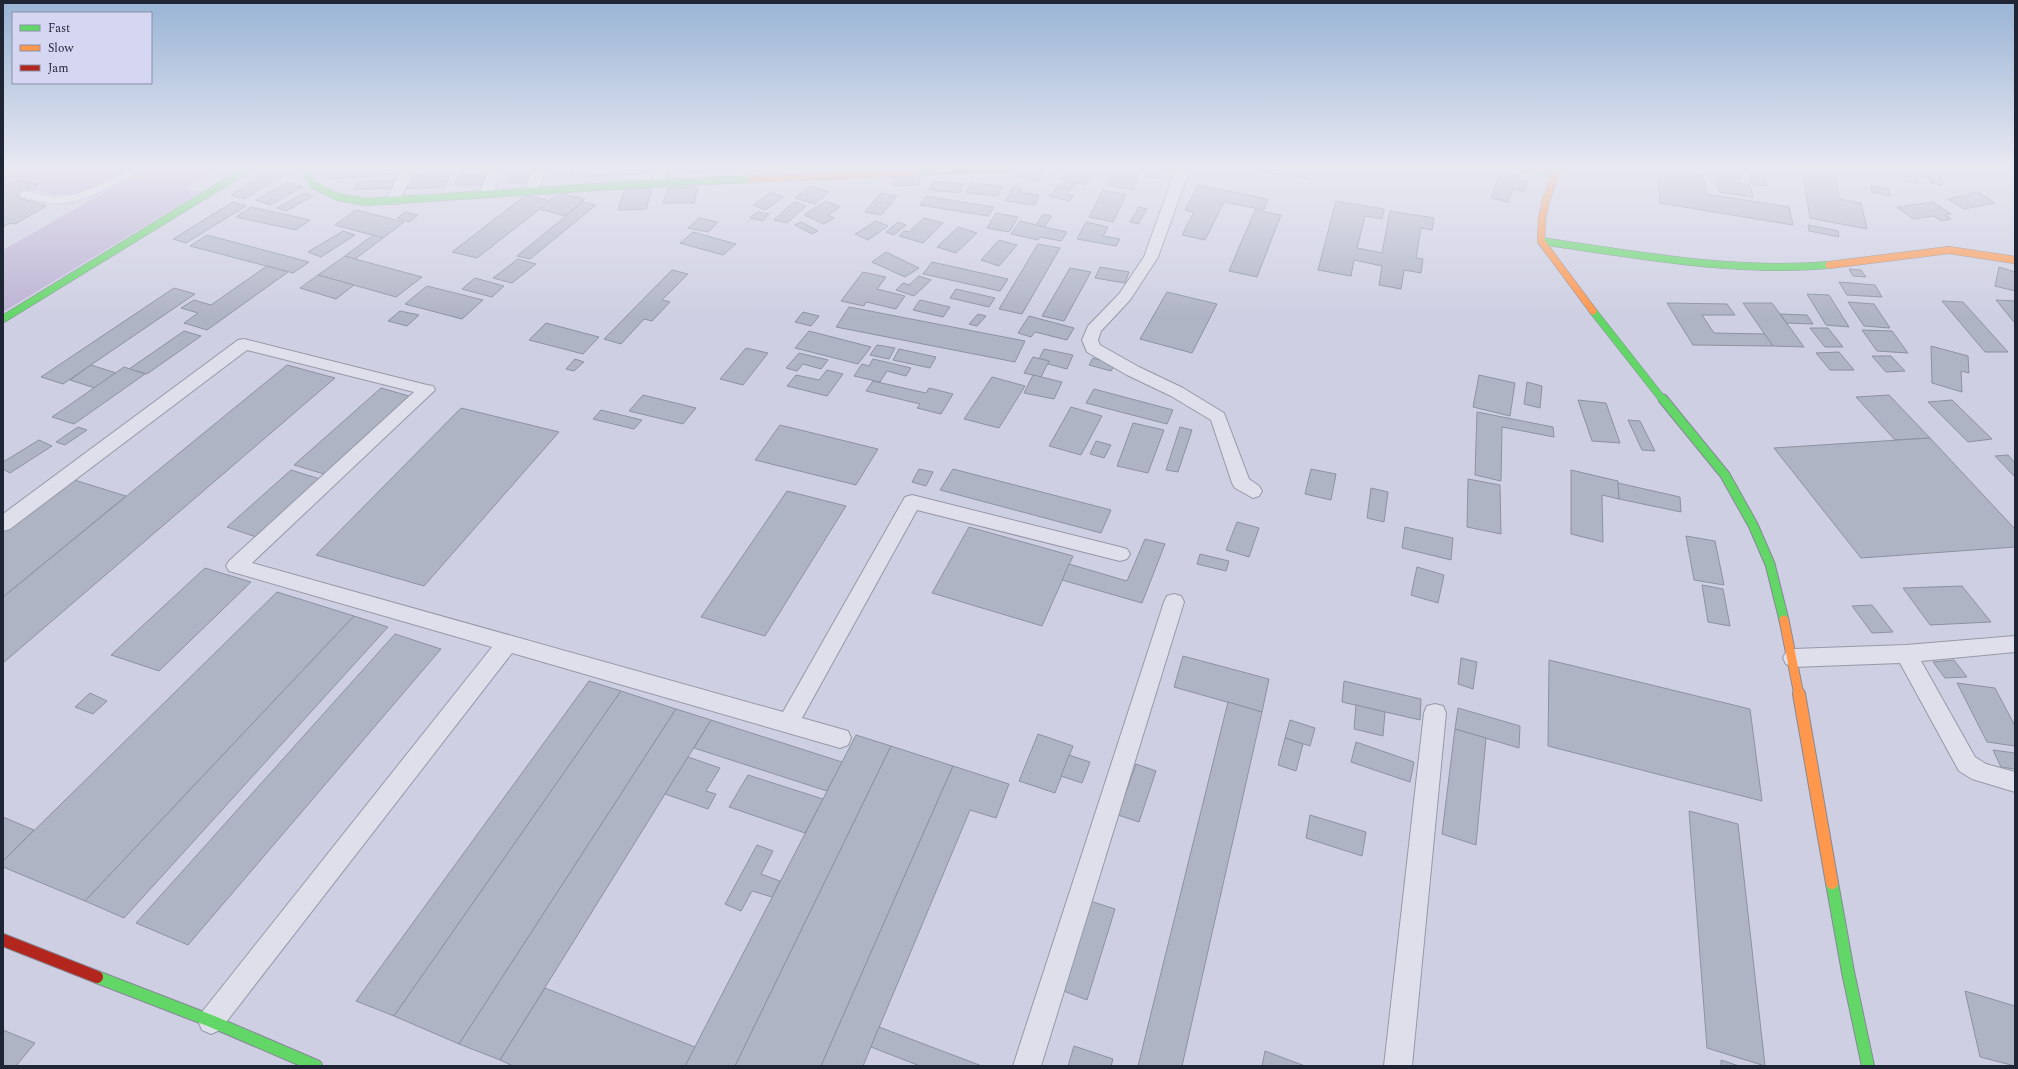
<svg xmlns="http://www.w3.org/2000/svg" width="2018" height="1069" viewBox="0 0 2018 1069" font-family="Spectral,serif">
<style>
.green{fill:#bbb2d3}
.building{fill:#afb4c5;stroke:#8d92a2}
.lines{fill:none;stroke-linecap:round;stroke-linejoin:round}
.lane-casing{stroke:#9699a7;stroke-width:8}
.street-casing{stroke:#9699a7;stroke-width:2}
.fast-far2-casing{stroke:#868997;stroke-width:8}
.fast-far1-casing{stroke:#868997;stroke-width:11}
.fast-casing{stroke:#868997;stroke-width:14}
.slow-far2-casing{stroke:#868997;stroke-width:8}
.slow-far1-casing{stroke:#868997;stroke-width:11}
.slow-casing{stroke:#868997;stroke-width:14}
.jam-casing{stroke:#868997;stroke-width:14}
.lane{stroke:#dedfea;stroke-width:7}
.street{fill:#dedfea;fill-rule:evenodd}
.fast-far2{stroke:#63d668;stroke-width:7}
.fast-far1{stroke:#63d668;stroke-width:9}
.fast{stroke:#63d668;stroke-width:12}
.slow-far2{stroke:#ff974d;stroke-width:7}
.slow-far1{stroke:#ff974d;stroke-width:9}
.slow{stroke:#ff974d;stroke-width:12}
.jam{stroke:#b3261e;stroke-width:12}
</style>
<rect width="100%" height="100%" fill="#cecfe2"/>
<g class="green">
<polygon points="3,168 128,168 84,192 54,195 31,189 37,185 18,180 8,185 3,184"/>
<polygon points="147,168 218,168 186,188 201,192 3,312 3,250"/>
</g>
<g class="building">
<polygon points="277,168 289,172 244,199 231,195"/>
<polygon points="335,168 403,168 400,174 380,174 378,177 328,179"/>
<polygon points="599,168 659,168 658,173 569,177 572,169"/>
<polygon points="665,168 676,168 675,174 663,175"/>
<polygon points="687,168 743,168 686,173"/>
<polygon points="1118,168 1142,168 1135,179 1139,179 1133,190 1107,185"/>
<polygon points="1153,168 1165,169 1159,179 1148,176"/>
<polygon points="1258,168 1284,168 1281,175 1257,171"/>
<polygon points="1284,168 1311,168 1308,179 1281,175"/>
<polygon points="1657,168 1703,174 1706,194 1789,207 1793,225 1660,203"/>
<polygon points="1715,168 1738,168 1741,183 1750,185 1753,197 1719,192"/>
<polygon points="1749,168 1764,169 1767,186 1752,184"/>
<polygon points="1802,168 1834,168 1839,199 1861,203 1867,229 1810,218"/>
<polygon points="1888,168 1938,168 1943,185 1931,183 1929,178 1917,175 1919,183 1907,181 1906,177 1889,175"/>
<polygon points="1070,169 1094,175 1084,185 1060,178"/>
<polygon points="1029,170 1042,175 1034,181 1020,176"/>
<polygon points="536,171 532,182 507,183 512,172"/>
<polygon points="1501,171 1519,175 1518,180 1528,182 1524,192 1513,189 1508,202 1491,198"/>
<polygon points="437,173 434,177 450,176 444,187 403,189 412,174"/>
<polygon points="492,173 487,185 454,185 460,174"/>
<polygon points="919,173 920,185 893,186 893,174"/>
<polygon points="1065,179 1077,183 1066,194 1074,196 1069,201 1049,196"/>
<polygon points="18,180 38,185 16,197 46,206 15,224 10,223 3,227 3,188"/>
<polygon points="398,180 394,188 353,190 358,182"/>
<polygon points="933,181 964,184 960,193 929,190"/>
<polygon points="288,182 302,187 270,205 256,200"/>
<polygon points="971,183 1002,186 998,196 966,193"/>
<polygon points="1198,185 1268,199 1264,210 1224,202 1205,240 1182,235 1194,212 1185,210"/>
<polygon points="810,186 829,192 815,204 795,198"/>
<polygon points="1871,186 1889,189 1891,196 1872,192"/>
<polygon points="698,187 694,203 663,203 668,188"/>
<polygon points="1013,187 1022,189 1020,192 1039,195 1035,205 1006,201"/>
<polygon points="652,188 646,209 618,210 625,189"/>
<polygon points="1103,190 1126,195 1113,222 1089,217"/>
<polygon points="772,192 784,197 765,210 753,205"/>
<polygon points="1978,192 1995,203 1964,209 1947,199"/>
<polygon points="304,193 313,196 286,211 277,208"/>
<polygon points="559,193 585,199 565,216 539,209"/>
<polygon points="881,193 897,196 881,215 865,212"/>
<polygon points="526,195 550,201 477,258 452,252"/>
<polygon points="926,196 994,207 988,216 920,205"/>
<polygon points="826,201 840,207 828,215 834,218 824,224 804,215"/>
<polygon points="1336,201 1384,209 1382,219 1365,216 1357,248 1382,253 1390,211 1434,218 1432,230 1421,228 1416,258 1423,259 1421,273 1404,270 1401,289 1379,285 1382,266 1354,260 1351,276 1318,270"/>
<polygon points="233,202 246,206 186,243 173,239"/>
<polygon points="583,202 596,205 530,259 517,256"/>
<polygon points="794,202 806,206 787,223 774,220"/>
<polygon points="1933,202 1951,214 1945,215 1951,219 1941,221 1934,216 1913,219 1897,207"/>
<polygon points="251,207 310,220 296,230 236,217"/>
<polygon points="1139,207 1147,209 1138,224 1130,222"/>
<polygon points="356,210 404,222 383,238 335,225"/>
<polygon points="1255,210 1281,215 1257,277 1229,271"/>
<polygon points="406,212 418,215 409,222 397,218"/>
<polygon points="757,212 769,214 763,221 750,218"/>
<polygon points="996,213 1018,217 1009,232 987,228"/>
<polygon points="1043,214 1052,216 1044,227 1036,225"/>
<polygon points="699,218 718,222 708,232 688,228"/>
<polygon points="924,218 943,223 923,243 899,236 904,231 909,232"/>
<polygon points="876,221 888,226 868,240 855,234"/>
<polygon points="1020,221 1036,225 1067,232 1061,241 1040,237 1038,240 1011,234"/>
<polygon points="801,222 818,231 812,234 795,225"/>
<polygon points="898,222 906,225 894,235 886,232"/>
<polygon points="1086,222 1108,227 1103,236 1120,239 1116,246 1077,239"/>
<polygon points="1808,225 1838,231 1839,237 1809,231"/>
<polygon points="958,227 977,233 956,253 937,247"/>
<polygon points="343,231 355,235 321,257 308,252"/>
<polygon points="693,232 736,244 723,255 680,243"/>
<polygon points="207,235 309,262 293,273 190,246"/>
<polygon points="373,235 383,238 355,259 345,256"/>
<polygon points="999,240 1017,245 999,266 981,260"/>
<polygon points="1038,244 1060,248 1022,314 999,309"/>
<polygon points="886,252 919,268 905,277 872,262"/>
<polygon points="345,256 355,259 422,277 396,297 318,275"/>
<polygon points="518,259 536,264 512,283 493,278"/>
<polygon points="932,262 1008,279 1000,291 923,274"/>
<polygon points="267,266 288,272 207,330 184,323 198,313 181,308 194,300 211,305"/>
<polygon points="1100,267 1129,272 1125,283 1095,278"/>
<polygon points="1999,267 2015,272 2015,291 1995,286"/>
<polygon points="1070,268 1091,272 1064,321 1042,316"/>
<polygon points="1849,269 1861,270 1866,277 1853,276"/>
<polygon points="672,270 688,274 662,300 670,302 652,321 644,319 621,344 604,339"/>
<polygon points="863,272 886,277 877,289 905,296 896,309 866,302 864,306 841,301"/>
<polygon points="318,275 354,285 336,299 300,288"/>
<polygon points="919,276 931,280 914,296 896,290 903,283 909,285"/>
<polygon points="475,278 504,286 492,297 462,289"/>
<polygon points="1839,282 1875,285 1882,297 1847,295"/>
<polygon points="427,286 483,300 462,319 405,304"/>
<polygon points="174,288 195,294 63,384 41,377"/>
<polygon points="956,289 995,298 989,307 950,298"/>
<polygon points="1167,292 1217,304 1192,353 1140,339"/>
<polygon points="1807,294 1829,295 1849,327 1826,325"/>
<polygon points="920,300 950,307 943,317 913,310"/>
<polygon points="1996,300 2015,301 2015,322 2014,322"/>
<polygon points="1942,301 1963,302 2008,352 1985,352"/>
<polygon points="1848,302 1874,304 1890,328 1864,326"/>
<polygon points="1667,303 1727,304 1735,315 1702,315 1714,333 1765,334 1773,346 1693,345"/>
<polygon points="1743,303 1772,303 1804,347 1773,346"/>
<polygon points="849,307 1025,341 1015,362 836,327"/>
<polygon points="400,311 419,315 407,326 388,321"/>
<polygon points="803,312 819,316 811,326 795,322"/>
<polygon points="978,314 986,316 977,326 969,324"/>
<polygon points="1780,314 1807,315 1813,324 1787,323"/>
<polygon points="1029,316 1074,328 1067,340 1035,332 1031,337 1018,333"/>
<polygon points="546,323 599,337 583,354 529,340"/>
<polygon points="1810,328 1828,328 1843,347 1825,347"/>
<polygon points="1862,330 1892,331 1908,353 1877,351"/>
<polygon points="184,331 201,336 147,374 129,369"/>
<polygon points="809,331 871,347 858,364 795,348"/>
<polygon points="877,345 895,348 889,359 870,355"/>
<polygon points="1931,346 1968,356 1969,373 1961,371 1962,392 1932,383"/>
<polygon points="746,348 768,353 743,385 720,379"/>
<polygon points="899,349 936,357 930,368 893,360"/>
<polygon points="1044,349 1073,355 1067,369 1048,364 1049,361 1039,359"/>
<polygon points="1839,352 1854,370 1830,370 1816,353"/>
<polygon points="799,353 828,360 821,369 803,364 797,371 786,368"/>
<polygon points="1872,356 1891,356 1905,371 1886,372"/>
<polygon points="1033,357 1049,361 1041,377 1024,373"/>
<polygon points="1093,358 1115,364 1111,371 1089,365"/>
<polygon points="575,359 584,362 574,371 566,369"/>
<polygon points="873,359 911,368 906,376 887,371 880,382 854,376 862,364 869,366"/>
<polygon points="91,365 116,373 95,388 70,380"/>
<polygon points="287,365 335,378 3,663 3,597"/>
<polygon points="124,367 145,374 74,424 52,417"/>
<polygon points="827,370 843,374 827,396 787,386 796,375 819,380"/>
<polygon points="1033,375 1062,382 1054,399 1024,393"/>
<polygon points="1479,375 1515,383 1510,416 1473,407"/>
<polygon points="992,377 1025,386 999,428 964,419"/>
<polygon points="873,381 926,393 929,388 953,394 941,414 917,408 920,404 866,391"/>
<polygon points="1527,382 1542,386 1540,408 1524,404"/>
<polygon points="381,388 409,396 324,474 294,465"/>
<polygon points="1094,389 1173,410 1167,424 1086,403"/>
<polygon points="643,395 696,408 683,424 629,411"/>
<polygon points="1889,395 1930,438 1895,440 1856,397"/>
<polygon points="1578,400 1606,403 1620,443 1592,441"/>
<polygon points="1952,400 1992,439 1968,442 1928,402"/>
<polygon points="1071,407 1102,416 1081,455 1049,446"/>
<polygon points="461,408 559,432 424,586 316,555"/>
<polygon points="601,410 642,420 634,429 593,419"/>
<polygon points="1477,412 1553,427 1554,437 1502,427 1501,481 1475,475"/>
<polygon points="1628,420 1640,421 1655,451 1642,450"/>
<polygon points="1133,423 1164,430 1148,473 1117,466"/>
<polygon points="780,425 878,449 856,485 755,460"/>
<polygon points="78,427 87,430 65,445 56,442"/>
<polygon points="1180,427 1192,430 1178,472 1166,470"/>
<polygon points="1930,438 2015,529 2015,547 1861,558 1774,448"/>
<polygon points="39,440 52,446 10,473 3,469 3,462"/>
<polygon points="1096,441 1111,445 1104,458 1090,454"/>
<polygon points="2008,455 2015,463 2015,477 1995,456"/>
<polygon points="919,469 933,472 926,486 912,482"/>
<polygon points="953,469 1111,510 1101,533 940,490"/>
<polygon points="1311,469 1336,474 1331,500 1305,494"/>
<polygon points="291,470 320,479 256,537 227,527"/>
<polygon points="1571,470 1618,481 1619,499 1602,495 1603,542 1571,534"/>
<polygon points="71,479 126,496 3,597 3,531"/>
<polygon points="1468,479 1500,485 1501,534 1467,527"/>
<polygon points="1618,483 1680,497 1681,512 1619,499"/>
<polygon points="1371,488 1388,492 1384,522 1367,518"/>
<polygon points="787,491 846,506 765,636 701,617"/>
<polygon points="1237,522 1259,528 1249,557 1226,550"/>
<polygon points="969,527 1073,556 1042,626 932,593"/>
<polygon points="1405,527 1453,538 1451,560 1402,548"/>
<polygon points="1686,536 1715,541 1724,585 1694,580"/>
<polygon points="1145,539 1165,544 1142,603 1062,580 1069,564 1127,581"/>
<polygon points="1200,554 1229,561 1226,571 1197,564"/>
<polygon points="1417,567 1444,575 1438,603 1411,595"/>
<polygon points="205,568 251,582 159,671 111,655"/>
<polygon points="1702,585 1723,589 1730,626 1708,622"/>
<polygon points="1962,586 1991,622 1930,625 1903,588"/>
<polygon points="277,592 354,616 85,901 3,867 3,861"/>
<polygon points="1872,605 1893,632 1872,633 1852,606"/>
<polygon points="354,616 388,627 124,918 85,901"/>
<polygon points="395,634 441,649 188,945 136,923"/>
<polygon points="1183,656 1269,679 1262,712 1174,687"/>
<polygon points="1461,658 1477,662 1473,689 1458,684"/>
<polygon points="1549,660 1750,709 1762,801 1548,746"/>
<polygon points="1954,660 1967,677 1945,678 1933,662"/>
<polygon points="589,681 621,691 394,1016 356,1001"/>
<polygon points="1344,681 1421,699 1420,720 1342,702"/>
<polygon points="1957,683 1995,688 2015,726 2015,746 1987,742"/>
<polygon points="621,691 676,709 459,1044 394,1016"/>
<polygon points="90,693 107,701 93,714 75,707"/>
<polygon points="1228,702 1262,712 1182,1066 1138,1066"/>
<polygon points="1356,705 1385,712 1383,736 1354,729"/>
<polygon points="1458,708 1520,726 1519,748 1455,729"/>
<polygon points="676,709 711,720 500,1060 459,1044"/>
<polygon points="711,720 842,762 827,791 694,748"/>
<polygon points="1290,720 1315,728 1310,746 1285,738"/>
<polygon points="1455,729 1486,738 1476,845 1442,834"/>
<polygon points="1038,734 1073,746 1055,793 1019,781"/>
<polygon points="856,735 891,746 735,1066 685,1066"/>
<polygon points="1285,738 1303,744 1296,771 1278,765"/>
<polygon points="1356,742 1414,762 1410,782 1351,762"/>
<polygon points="891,746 953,766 821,1066 735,1066"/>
<polygon points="1993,750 2015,753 2015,769 2001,767"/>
<polygon points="1069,755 1090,762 1082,783 1061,776"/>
<polygon points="688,757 720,768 706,791 716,794 708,809 665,794"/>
<polygon points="1136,764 1156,771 1139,822 1118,815"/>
<polygon points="953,766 1009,784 996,818 970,810 863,1066 821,1066"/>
<polygon points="748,775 823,799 805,833 729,807"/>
<polygon points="1689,811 1738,824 1765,1066 1707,1048"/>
<polygon points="1310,815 1366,832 1362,856 1306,838"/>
<polygon points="3,817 34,830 3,861"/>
<polygon points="757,845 773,851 761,874 780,881 772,897 752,891 741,911 725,904"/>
<polygon points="1090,901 1115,909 1087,1000 1061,990"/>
<polygon points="545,988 695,1047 685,1066 513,1066 500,1060"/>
<polygon points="1965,991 2015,1006 2015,1066 1980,1057"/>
<polygon points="879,1027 982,1066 920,1066 871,1047"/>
<polygon points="3,1030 35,1043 16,1066 3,1066"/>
<polygon points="1074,1046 1113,1059 1111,1066 1068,1066"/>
<polygon points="1265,1051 1305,1066 1262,1066"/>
<polygon points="1721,1060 1739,1066 1721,1066"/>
</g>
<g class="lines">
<defs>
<path id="lane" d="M24 194C33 196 42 199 51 200 82 202 111 183 137 168"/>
<g id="street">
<polygon points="402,168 416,168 398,204 388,204 386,201"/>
<polygon points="489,168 503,168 493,194 491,197 481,197 479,194"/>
<polygon points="533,168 547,168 538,191 536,194 526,194 524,191"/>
<polygon points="655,168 669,168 664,186 654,186 652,183"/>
<polygon points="740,168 754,168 751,182 741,182 739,179"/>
<polygon points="1176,168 1190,168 1158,257 1130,300 1101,331 1098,340 1100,345 1139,367 1183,388 1224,413 1249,479 1259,486 1262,491 1259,496 1253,498 1235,488 1232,483 1211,420 1171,396 1127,375 1087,352 1082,340 1088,326 1119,294 1144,257"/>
<polygon points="244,339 427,385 433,386 435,390 252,563 783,712 905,497 912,495 1120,547 1127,549 1130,554 1127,559 1120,561 917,510 802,718 848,731 851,738 848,745 840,748 512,653 220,1030 211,1034 202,1030 198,1021 202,1012 492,647 229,571 226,566 229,561 414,392 247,350 10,529 3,531 3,514 238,340"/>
<polygon points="1174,594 1181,596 1184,602 1041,1066 1013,1066 1164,602 1167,596"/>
<polygon points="2015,636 2015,652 1921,661 1975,757 1986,764 2015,772 2015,792 1972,779 1959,771 1900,663 1793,667 1786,664 1783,658 1786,652 1793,649 1906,645"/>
<polygon points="1435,704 1443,706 1446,713 1412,1066 1384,1066 1424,713 1427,706"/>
</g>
<g id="fast-far2">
<polyline points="304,168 313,185 338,197 366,202 659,183 752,179"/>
<polyline points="1521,168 1555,174"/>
<polyline points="916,172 1009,168"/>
<path d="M1541 241C1639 255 1730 273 1829 265"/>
<polyline points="1593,311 1663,400"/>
<polyline points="3,319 249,168"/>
</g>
<polyline id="fast-far1" points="1663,399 1725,475 1753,525 1770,564 1784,620"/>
<g id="fast">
<polyline points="1832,883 1848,972 1868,1066"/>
<polyline points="97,977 211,1021 316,1066"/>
</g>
<g id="slow-far2">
<polyline points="1558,168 1546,200 1542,219 1541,241 1593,311"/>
<polyline points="752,179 916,172"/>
<polyline points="1829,265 1949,250 2015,260"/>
</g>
<polyline id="slow-far1" points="1784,620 1799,695"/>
<polyline id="slow" points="1799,694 1832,883"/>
<polyline id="jam" points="3,940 97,977"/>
</defs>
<use href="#lane" class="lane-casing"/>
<use href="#street" class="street-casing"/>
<use href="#fast-far2" class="fast-far2-casing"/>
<use href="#fast-far1" class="fast-far1-casing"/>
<use href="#fast" class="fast-casing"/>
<use href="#slow-far2" class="slow-far2-casing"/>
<use href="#slow-far1" class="slow-far1-casing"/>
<use href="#slow" class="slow-casing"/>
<use href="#jam" class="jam-casing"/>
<use href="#lane" class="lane"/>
<use href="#street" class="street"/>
<use href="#fast-far2" class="fast-far2"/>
<use href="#fast-far1" class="fast-far1"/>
<use href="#fast" class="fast"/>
<use href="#slow-far2" class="slow-far2"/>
<use href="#slow-far1" class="slow-far1"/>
<use href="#slow" class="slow"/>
<use href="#jam" class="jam"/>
</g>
<linearGradient id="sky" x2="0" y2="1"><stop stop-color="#99b4d5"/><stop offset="0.53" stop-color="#e9e9f2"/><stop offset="1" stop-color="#e9e9f2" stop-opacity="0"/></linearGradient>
<rect width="2018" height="317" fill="url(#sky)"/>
<rect width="2018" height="1069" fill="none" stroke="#202535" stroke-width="8"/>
<rect x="12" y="12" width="140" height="72" fill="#d4d6f2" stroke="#8c8fa6"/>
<rect x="20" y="25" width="20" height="6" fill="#63d668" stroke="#8c8fa6"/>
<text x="48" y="32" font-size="12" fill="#202535">Fast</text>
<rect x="20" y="45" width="20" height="6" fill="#ff974d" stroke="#8c8fa6"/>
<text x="48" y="52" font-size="12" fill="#202535">Slow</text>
<rect x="20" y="65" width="20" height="6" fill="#b3261e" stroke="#8c8fa6"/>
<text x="48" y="72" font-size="12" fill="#202535">Jam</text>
</svg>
